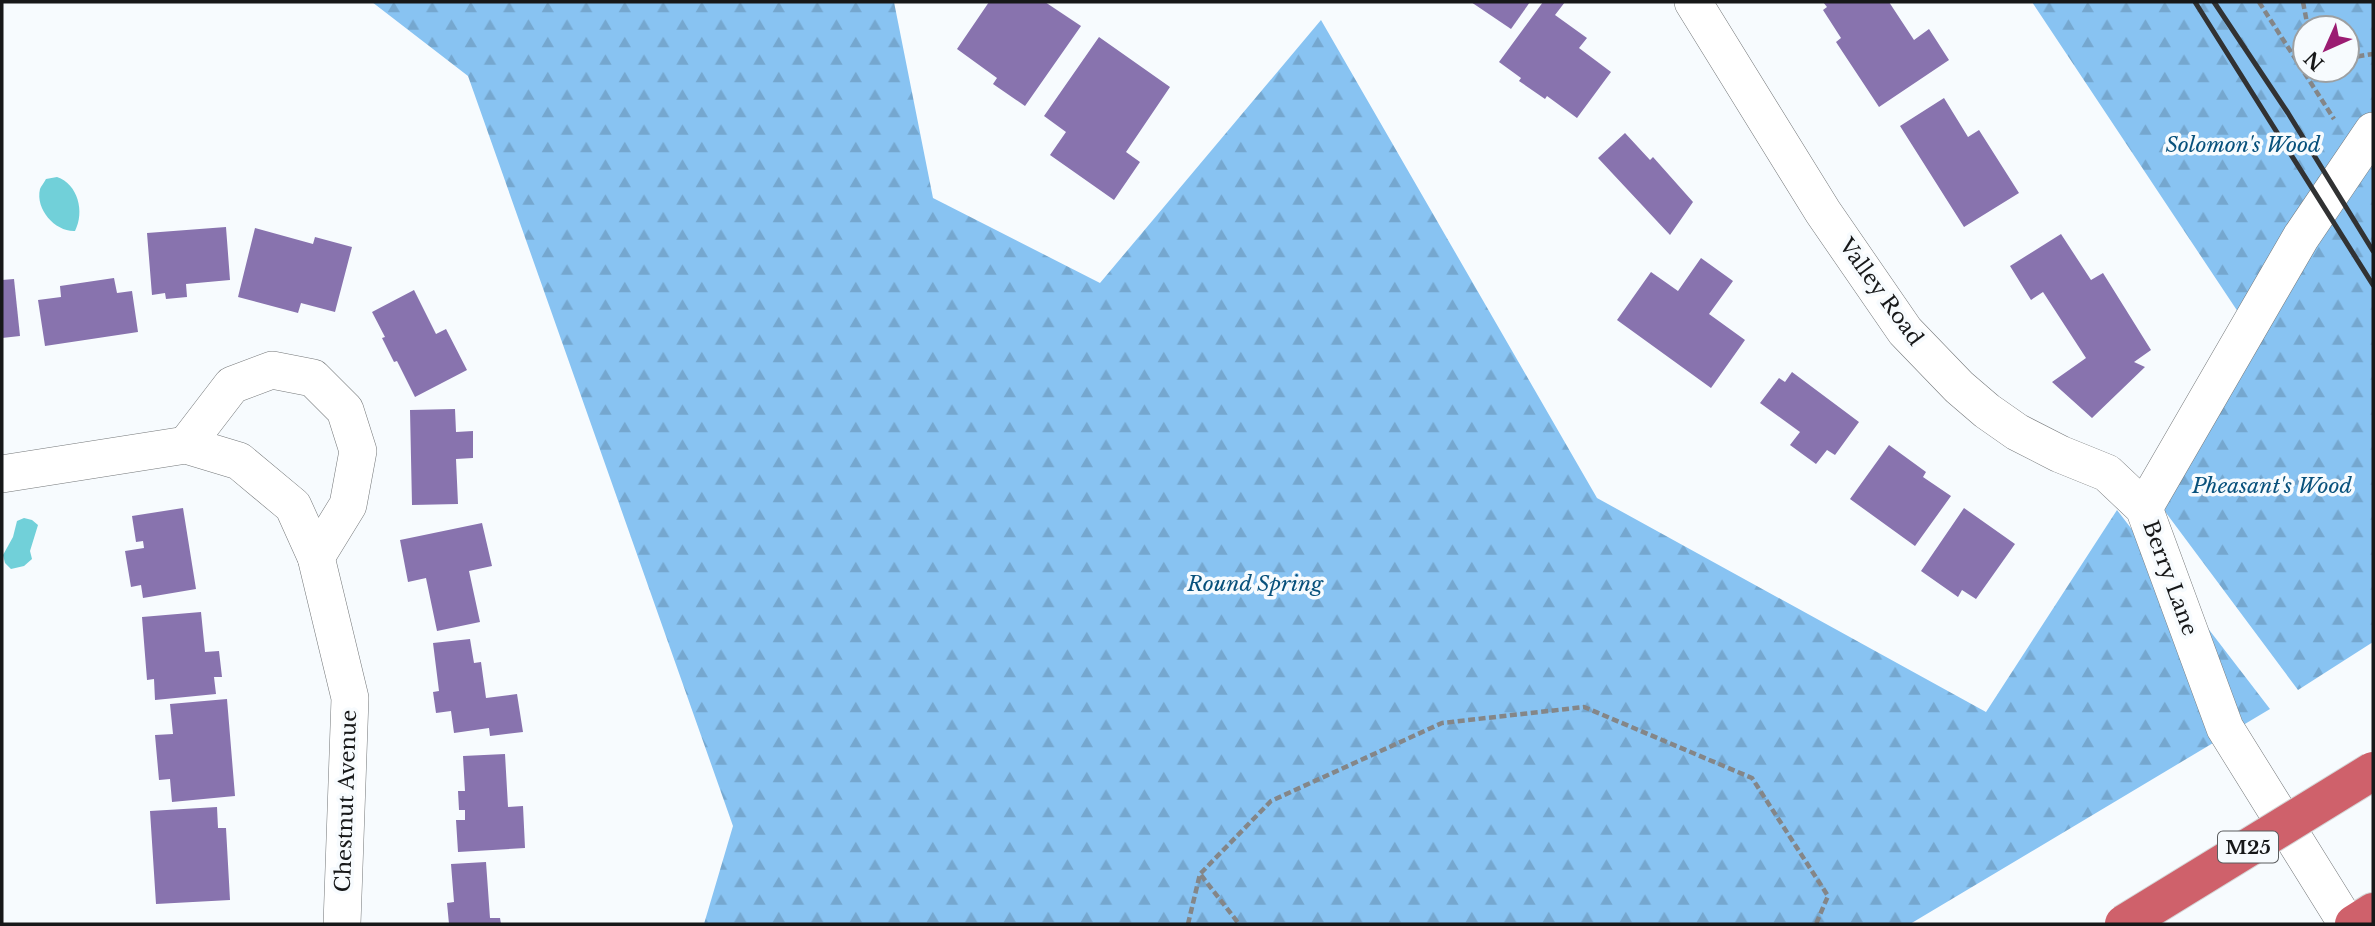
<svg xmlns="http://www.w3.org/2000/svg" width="2375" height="926" viewBox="0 0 2375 926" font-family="'Libre Baskerville',serif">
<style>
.forest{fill:url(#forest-firs);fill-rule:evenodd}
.water{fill:#71d0d9}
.building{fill:#8873ae}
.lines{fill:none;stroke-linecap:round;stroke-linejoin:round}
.street-casing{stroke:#75787a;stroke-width:38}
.highway-casing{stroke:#d5d5d6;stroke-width:40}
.path{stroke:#848688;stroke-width:4.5;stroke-dasharray:7 3.5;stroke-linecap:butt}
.street{stroke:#fff;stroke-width:37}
.highway{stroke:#cf616b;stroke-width:38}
.rail{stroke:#313233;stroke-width:5}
.highway-bridge-casing{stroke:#d5d5d6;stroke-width:40;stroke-linecap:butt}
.highway-bridge{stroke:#cf616b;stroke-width:38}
.labels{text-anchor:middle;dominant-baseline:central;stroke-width:7;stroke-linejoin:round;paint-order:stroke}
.shield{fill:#f7fbfe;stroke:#5a5c5e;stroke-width:2}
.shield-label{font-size:19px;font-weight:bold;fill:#171819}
.park-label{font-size:21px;font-style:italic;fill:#08517c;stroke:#f7fbfe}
.street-label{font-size:21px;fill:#171819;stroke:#f7fbfe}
</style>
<defs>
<pattern id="forest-firs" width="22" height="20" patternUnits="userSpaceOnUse" patternTransform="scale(1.75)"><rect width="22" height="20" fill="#88c3f2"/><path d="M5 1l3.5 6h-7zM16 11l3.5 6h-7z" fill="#75a7cf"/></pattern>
</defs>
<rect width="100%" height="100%" fill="#f7fbfe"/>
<g class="forest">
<polygon points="372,2 894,2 933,198 1100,283 1321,20 1597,498 1986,712 2117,510 2270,709 1910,924 704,924 733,826 468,76"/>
<path d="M2032 2H2373V642L2298 690 2152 494 2248 327ZM2305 28H2347V70H2305Z"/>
</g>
<g class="water">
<path d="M57 177C78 184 85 212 75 231 56 232 35 210 40 189 41 186 44 183 46 179Z"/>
<polygon points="24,518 32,520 38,525 30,551 32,559 24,566 11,569 5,563 3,555 13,537 17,521"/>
</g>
<g class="building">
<polygon points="989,2 1045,2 1081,26 1025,106 993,84 997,78 957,49"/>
<polygon points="1471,2 1530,2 1511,29"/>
<polygon points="1543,2 1565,2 1555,15 1587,38 1579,48 1611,72 1577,118 1547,96 1545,99 1519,81 1521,78 1499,62"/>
<polygon points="1823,2 1889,2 1914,40 1929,29 1949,60 1879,107 1836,42 1841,38 1823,10 1827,7"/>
<polygon points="1099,37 1170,87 1126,152 1140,162 1114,200 1050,155 1066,132 1044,116"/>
<polygon points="1944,98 1968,137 1979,130 2019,193 1964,227 1900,126"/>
<polygon points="1625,133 1650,160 1653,157 1693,202 1670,235 1598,158"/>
<polygon points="226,227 230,280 186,284 187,297 166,299 165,293 152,295 147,233"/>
<polygon points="255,228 313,244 315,237 352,247 335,312 301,303 298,313 238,297"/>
<polygon points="2061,234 2091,280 2103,273 2151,350 2134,362 2145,367 2092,418 2052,382 2086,358 2043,292 2031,300 2010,266"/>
<polygon points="1701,258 1733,281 1709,314 1745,340 1711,388 1617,320 1651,272 1678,291"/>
<polygon points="114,278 117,293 132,291 138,332 45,346 38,300 61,297 60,286"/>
<polygon points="14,279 20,336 2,338 2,280"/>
<polygon points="414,290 436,334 446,329 467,370 415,397 397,361 394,362 382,338 385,337 372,312"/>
<polygon points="1792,372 1859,422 1835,455 1827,450 1816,464 1790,445 1800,432 1760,403 1779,378 1785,382"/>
<polygon points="455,409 456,432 473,431 473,458 456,459 458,504 412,505 410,410"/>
<polygon points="1889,445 1926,472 1923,477 1951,496 1915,546 1850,499"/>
<polygon points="183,508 196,589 143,598 141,585 131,587 125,551 144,548 143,541 136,542 132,516"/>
<polygon points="1964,508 2015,544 1976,599 1962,590 1958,597 1921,571"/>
<polygon points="482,523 492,566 469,571 480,622 437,631 426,578 408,582 400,540"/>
<polygon points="201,612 205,652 219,651 222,677 214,677 216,694 155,700 154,679 147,680 142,617"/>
<polygon points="470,639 474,663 481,662 486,698 517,694 523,732 490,736 489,728 454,733 451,711 436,713 433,692 439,691 433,643"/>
<polygon points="227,699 235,796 172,802 170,779 159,780 155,735 173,734 170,704"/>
<polygon points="505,754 508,807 523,806 525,848 458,852 456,820 465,820 465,810 459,810 458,791 465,791 463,756"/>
<polygon points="217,807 218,828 226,828 230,900 156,904 150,811"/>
<polygon points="486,862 490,918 500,918 501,924 449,924 447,903 454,902 451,864"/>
</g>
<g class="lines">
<defs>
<g id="street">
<polyline points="1693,2 1823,212 1905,331 1959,387 1987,411 2017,432 2060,454 2107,473 2144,508 2225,728 2347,924"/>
<polyline points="186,445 232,385 272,370 313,378 345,410 358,451 348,505 316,557"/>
<polyline points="2,474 186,445 239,461 293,506 316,557 350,698 342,924"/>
<polyline points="2144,508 2301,237 2373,131"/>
</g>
<polyline id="highway" points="2354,924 2373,912"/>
</defs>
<use href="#street" class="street-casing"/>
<use href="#highway" class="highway-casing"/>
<g class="path">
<polyline points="2259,2 2334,119"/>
<polyline points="2303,2 2308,28"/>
<polyline points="2347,58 2373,54"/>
<polyline points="1201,875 1239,924"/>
<polyline points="1188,924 1200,874 1271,801 1442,723 1584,707 1752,778 1828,896 1816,924"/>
</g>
<use href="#street" class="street"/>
<use href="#highway" class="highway"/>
<g class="rail">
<polyline points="2195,2 2373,285"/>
<polyline points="2214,2 2288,113 2373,251"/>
</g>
<defs>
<polyline id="highway-bridge" points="2124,924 2373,771"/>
</defs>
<use href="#highway-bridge" class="highway-bridge-casing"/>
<use href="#highway-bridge" class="highway-bridge"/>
</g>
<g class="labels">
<rect class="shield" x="2218" y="831.5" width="60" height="31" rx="5"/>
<g class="shield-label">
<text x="2248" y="847">M25</text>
</g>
<g class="park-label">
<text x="2243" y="145">Solomon's Wood</text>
<text x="2272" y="486">Pheasant's Wood</text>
<text x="1255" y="584">Round Spring</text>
</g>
<g class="street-label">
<text transform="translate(1881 292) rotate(54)">Valley Road</text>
<text transform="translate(2170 578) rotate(70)">Berry Lane</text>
<text transform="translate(346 801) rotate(-88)">Chestnut Avenue</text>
</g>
</g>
<rect width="2375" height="926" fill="none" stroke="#171819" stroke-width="7"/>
<g transform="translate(2326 49) rotate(225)"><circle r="33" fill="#f7fbfe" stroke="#9da0a2" stroke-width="2"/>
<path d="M0-5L12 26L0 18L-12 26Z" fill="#9b1c72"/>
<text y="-10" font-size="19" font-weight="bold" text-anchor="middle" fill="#171819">N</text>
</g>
</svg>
